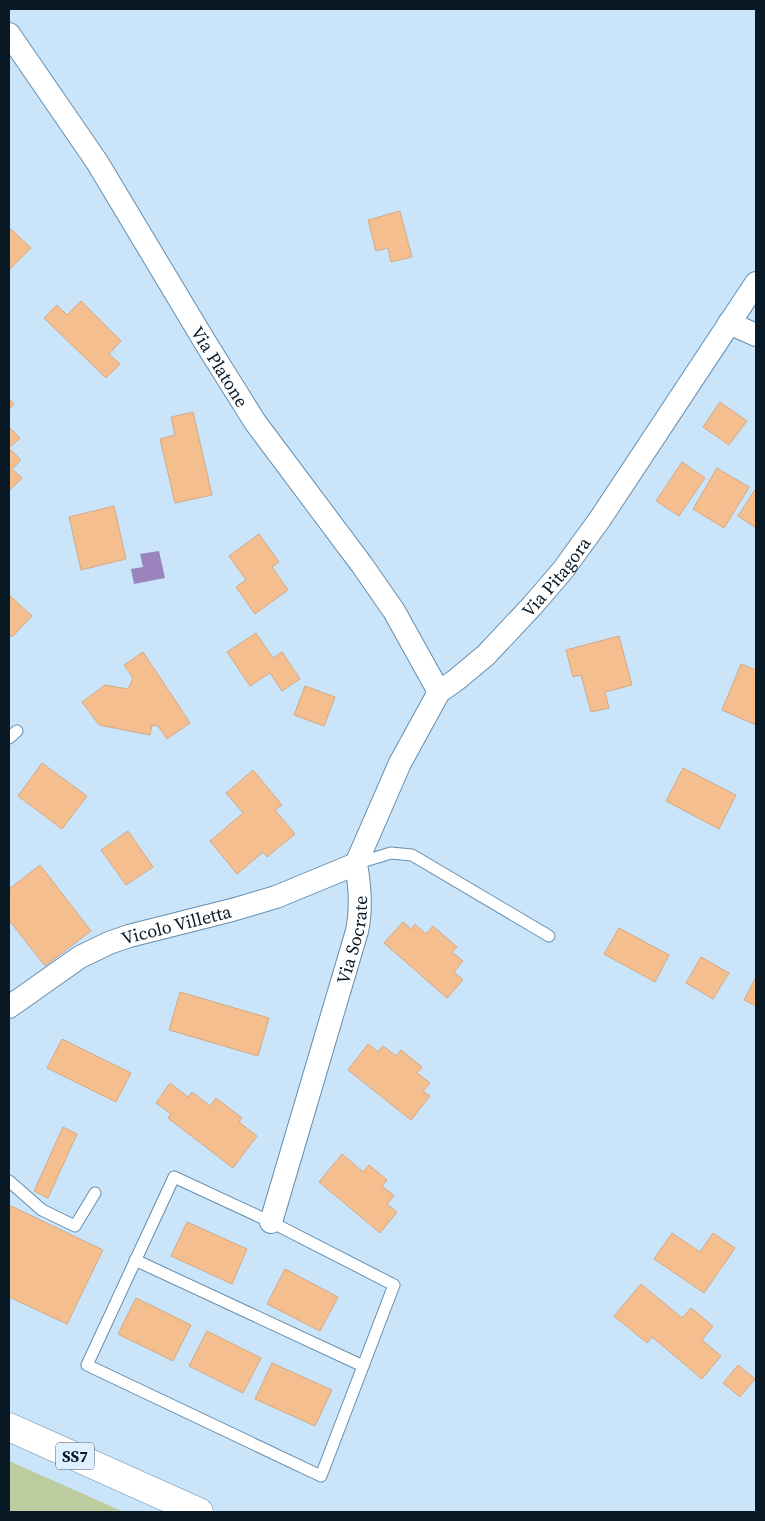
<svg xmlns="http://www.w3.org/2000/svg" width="765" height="1521" viewBox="0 0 765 1521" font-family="'Source Serif 4',serif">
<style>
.green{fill:#bdcc9f}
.water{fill:#9b83bd}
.building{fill:#f4be8e;stroke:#d2aa88}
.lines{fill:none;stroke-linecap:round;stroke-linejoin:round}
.service-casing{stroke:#658eae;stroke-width:13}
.minor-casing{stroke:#658eae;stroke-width:24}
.primary-casing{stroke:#658eae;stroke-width:29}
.service{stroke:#fff;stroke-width:11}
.minor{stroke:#fff;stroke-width:22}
.primary{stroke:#fff;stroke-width:28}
.labels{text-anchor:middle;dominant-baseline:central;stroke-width:4.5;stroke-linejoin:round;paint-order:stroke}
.shield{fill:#dff0fe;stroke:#485966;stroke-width:1}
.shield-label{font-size:16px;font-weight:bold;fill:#081825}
.street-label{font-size:18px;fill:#081825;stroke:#dff0fe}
</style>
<rect width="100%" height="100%" fill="#cae4f9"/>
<polygon class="green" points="9,1461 124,1512 9,1512"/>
<polygon class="water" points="159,551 165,578 134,584 131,569 143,567 140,554"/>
<g class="building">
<polygon points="400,211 412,257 391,262 388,248 376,251 368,220"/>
<polygon points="11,229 31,248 9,270 9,231"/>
<polygon points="81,301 121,341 109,354 120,364 106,378 44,318 57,305 67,315"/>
<polygon points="9,399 14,404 9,410"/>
<polygon points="720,402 747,421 729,445 703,427"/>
<polygon points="193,412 212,495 175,503 160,439 175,435 171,417"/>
<polygon points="9,427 20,438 9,448 21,460 12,469 22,478 9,491"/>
<polygon points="682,462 705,478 679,516 656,501"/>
<polygon points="717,468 749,487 724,528 693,509"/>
<polygon points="756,488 756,528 738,516"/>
<polygon points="114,506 126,559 81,570 69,517"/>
<polygon points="259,534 279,562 272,567 288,590 255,614 236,587 246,580 229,556"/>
<polygon points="9,595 32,616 12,637 9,634"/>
<polygon points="256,633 273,658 282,652 300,679 282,691 270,673 250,686 227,652"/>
<polygon points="619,636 632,685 605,692 609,708 591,712 581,675 573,677 566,650"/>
<polygon points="143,652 190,723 167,739 158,726 152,725 150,735 99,725 82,702 105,685 128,689 133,678 124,665"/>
<polygon points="741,664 756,670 756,725 722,710"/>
<polygon points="305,686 335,697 324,726 294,715"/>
<polygon points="42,763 87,796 62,829 18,796"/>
<polygon points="683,768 736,795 719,829 666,801"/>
<polygon points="253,770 282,805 275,810 295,834 267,857 263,852 237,874 210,841 243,813 226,793"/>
<polygon points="128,831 153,867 126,885 101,850"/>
<polygon points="40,865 91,931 45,966 9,920 9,889"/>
<polygon points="403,922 411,929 415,924 426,934 433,926 457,947 452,952 463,961 454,972 463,980 447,998 384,943"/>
<polygon points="619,928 669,955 655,982 604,954"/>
<polygon points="701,957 729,973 713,999 686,983"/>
<polygon points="756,977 756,1006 744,1000"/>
<polygon points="180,992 269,1018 258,1056 169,1030"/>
<polygon points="62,1039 131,1073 116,1102 47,1068"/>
<polygon points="368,1044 378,1052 383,1046 396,1056 401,1050 422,1067 417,1073 430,1083 423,1091 430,1096 411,1120 348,1070"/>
<polygon points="170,1083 188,1097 192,1092 210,1106 216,1098 242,1118 239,1122 257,1136 233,1168 168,1118 171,1114 156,1103"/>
<polygon points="63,1127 77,1134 48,1198 34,1191"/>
<polygon points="342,1154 363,1172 369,1165 387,1180 382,1186 394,1196 387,1204 397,1212 380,1233 319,1182"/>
<polygon points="9,1205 103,1250 67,1324 9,1297"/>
<polygon points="187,1222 247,1249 232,1284 171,1256"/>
<polygon points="672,1233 700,1252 713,1233 735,1248 704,1293 654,1259"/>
<polygon points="285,1269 338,1297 320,1331 267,1304"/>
<polygon points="641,1284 682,1318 691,1308 713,1326 702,1340 721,1356 702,1379 652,1337 647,1343 614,1316"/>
<polygon points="136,1298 191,1325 173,1361 118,1334"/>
<polygon points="207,1331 261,1358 243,1393 189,1366"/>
<polygon points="272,1363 332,1390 315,1426 255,1399"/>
<polygon points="738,1365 755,1379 740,1397 723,1383"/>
</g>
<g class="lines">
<defs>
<g id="service">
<polyline points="9,738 17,731"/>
<polyline points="358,863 391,853 412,855 549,936"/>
<polygon points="174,1177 271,1222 394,1285 321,1476 87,1365"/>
<polyline points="9,1181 42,1210 75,1226 95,1193"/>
<polyline points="135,1260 363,1366"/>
</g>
<g id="minor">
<path id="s1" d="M9 34 97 162 205 342 255 422 362 565 394 611 439 692"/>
<polyline points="729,323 756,335"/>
<path id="s2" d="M356 864 400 763 439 692 456 680 486 655 532 606 563 570 600 519 756 283"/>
<path id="s3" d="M9 1007 80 957 109 943 129 936 232 910 276 897 356 864"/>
<path id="s4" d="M271 1222 357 931C362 908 360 886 356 864"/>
</g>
<polyline id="primary" points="9,1427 199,1512"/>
</defs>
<use href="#service" class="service-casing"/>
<use href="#minor" class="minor-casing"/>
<use href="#primary" class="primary-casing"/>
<use href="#service" class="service"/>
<use href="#minor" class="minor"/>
<use href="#primary" class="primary"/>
</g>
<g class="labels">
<rect class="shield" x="56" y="1442.5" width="38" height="27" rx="4"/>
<g class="shield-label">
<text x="75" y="1456">SS7</text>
</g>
<g class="street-label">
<text stroke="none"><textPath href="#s1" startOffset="394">Via Platone</textPath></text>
<text stroke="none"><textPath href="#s2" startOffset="356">Via Pitagora</textPath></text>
<text stroke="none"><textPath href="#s3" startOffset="189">Vicolo Villetta</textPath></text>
<text stroke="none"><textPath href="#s4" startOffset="294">Via Socrate</textPath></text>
</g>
</g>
<rect width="765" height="1521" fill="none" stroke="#081825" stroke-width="20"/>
</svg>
